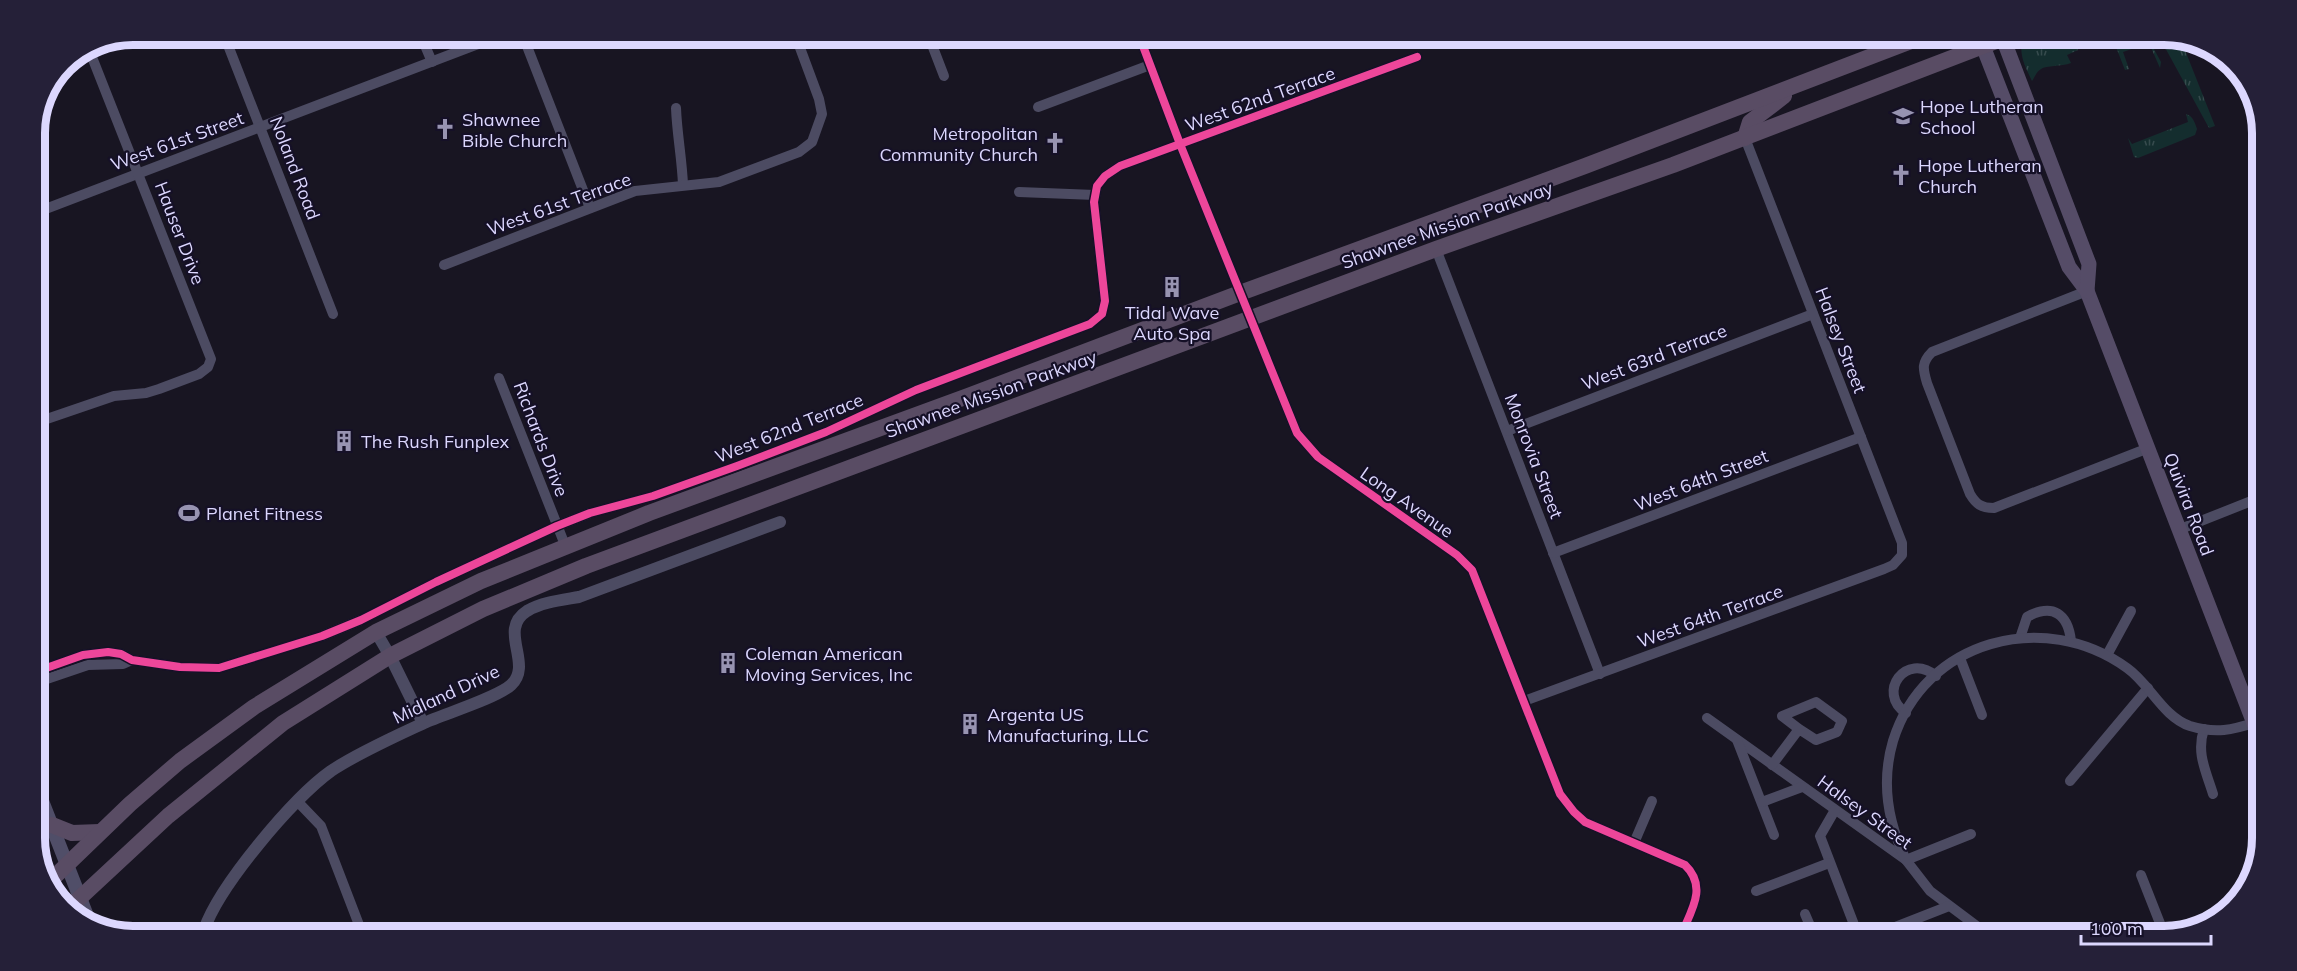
<svg xmlns="http://www.w3.org/2000/svg" width="2297" height="971" viewBox="0 0 2297 971" font-family="Mulish,sans-serif">
<style>
.grass{fill:url(#grass-tufts)}
.lines{fill:none;stroke-linecap:round;stroke-linejoin:round}
.minor{stroke:#4c4b62;stroke-width:10}
.tertiary{stroke:#4c4b62;stroke-width:12}
.secondary{stroke:#504e68;stroke-width:14}
.primary{stroke:#554c67;stroke-width:15}
.trunk{stroke:#594c64;stroke-width:16}
.cycleway-casing{stroke:#151027;stroke-width:11}
.cycleway{stroke:#ed469a;stroke-width:8}
.labels{text-anchor:middle;dominant-baseline:central;stroke-width:4.5;stroke-linejoin:round;paint-order:stroke}
.street-label{font-size:18px;fill:#dcd7fe;stroke:#151027}
.poi-label{font-size:18px;fill:#dcd7fe;stroke:#151027;text-anchor:start}
.rim{fill:none;stroke:#dcd7fe;stroke-width:8}
</style>
<defs>
<pattern id="grass-tufts" width="24" height="20" patternUnits="userSpaceOnUse" patternTransform="scale(1.5)"><rect width="24" height="20" fill="#142d2e"/><path d="M3 7l-1-3M5 7V3M7 7l1-3M15 17l-1-3M17 17v-4M19 17l1-3" fill="none" stroke="#364b4d"/></pattern>
</defs>
<rect width="100%" height="100%" fill="#181522"/>
<g class="grass">
<path d="M2022 41H2075L2078 50 2067 55 2071 63C2061 67 2046 65 2041 69 2036 72 2035 77 2032 81 2026 68 2019 56 2022 41Z"/>
<polygon points="2114,42 2150,42 2161,62 2160,68 2149,43 2123,52 2129,69 2125,70"/>
<polygon points="2162,42 2186,42 2183,45 2215,126 2209,128"/>
<path d="M2186 114C2193 116 2195 123 2197 129L2195 135 2138 158 2134 157 2128 138 2132 144 2188 122Z"/>
</g>
<g class="lines">
<g class="minor">
<polyline points="224,35 333,314"/>
<polyline points="421,36 432,62"/>
<polyline points="523,36 590,208"/>
<polyline points="929,37 944,76"/>
<path d="M1140 38 1180 144 1297 433 1318 457 1457 555 1472 570 1560 794 1574 812 1585 822 1685 865C1708 887 1691 911 1681 935"/>
<polyline points="1038,107 1150,65"/>
<path d="M676 108C677 134 682 159 683 185"/>
<polyline points="1019,192 1095,195"/>
<polyline points="35,213 499,36"/>
<polyline points="1436,249 1600,674"/>
<polyline points="444,265 635,191 719,182 799,152 812,142 822,114 819,99 796,37"/>
<path d="M2087 291 1932 352C1921 363 1923 369 1927 383L1970 494C1976 504 1981 508 1994 508L2146 449"/>
<polyline points="499,378 565,545"/>
<polyline points="35,423 114,396 146,393 159,389 199,374 208,367 211,359 90,52"/>
<polyline points="1507,431 1813,314"/>
<polyline points="2178,530 2259,498"/>
<polyline points="1553,553 1861,437"/>
<path d="M2020 638 2027 617C2053 603 2068 614 2071 641"/>
<polyline points="2107,655 2131,611"/>
<polyline points="1960,658 1982,715"/>
<polyline points="35,672 83,655 108,652 121,654 132,660 180,667 219,668 322,636 361,620 436,582 557,526 590,513 653,496 737,466 826,432 916,390 1090,324 1102,314 1105,301 1094,202 1097,186 1105,176 1120,166 1417,57"/>
<polyline points="35,683 88,665 123,664 132,660"/>
<polyline points="1524,701 1884,569 1893,565 1902,555 1902,543 1745,138"/>
<path d="M1906 713C1876 693 1906 651 1936 676"/>
<polyline points="1707,718 1906,860 1930,891 1990,936"/>
<path d="M2204 729C2196 753 2206 771 2213 794"/>
<polyline points="1737,740 1774,835"/>
<polyline points="1772,765 1799,729 1816,740 1837,732 1842,721 1816,702 1782,716 1799,729"/>
<polyline points="2070,781 2148,688"/>
<polyline points="298,802 321,826 361,930"/>
<polyline points="1762,802 1802,787"/>
<polyline points="1835,810 1820,836 1858,935"/>
<path d="M1971 834 1906 860C1888 823 1881 782 1893 741 1924 640 2044 608 2127 668 2150 684 2163 717 2190 726 2216 734 2232 730 2257 722"/>
<polyline points="1634,843 1652,801"/>
<polyline points="2141,875 2165,936"/>
<polyline points="1756,891 1829,863"/>
<polyline points="1805,914 1814,935"/>
<polyline points="1535,933 1535,934"/>
<polyline points="1875,935 1949,906"/>
</g>
<g class="tertiary">
<polyline points="376,632 390,656 423,723"/>
<path d="M204 930C219 886 293 798 331 771 358 753 394 737 424 723 444 714 497 698 511 685 534 664 497 630 527 611 542 602 562 600 579 597L780 522"/>
</g>
<polyline class="secondary" points="35,783 91,926"/>
<g class="primary">
<polyline points="1981,41 2069,267 2087,291 2257,731"/>
<polyline points="2004,41 2089,264 2087,291"/>
</g>
<g class="trunk">
<polyline points="1745,138 1750,122 1784,96"/>
<polyline points="52,825 72,833 100,832"/>
<polyline points="49,882 130,804 180,761 254,707 376,632 481,581 649,513 968,396 1240,293 1585,166 1911,41"/>
<polyline points="69,908 168,816 283,723 390,656 483,609 586,566 892,452 1436,249 1673,165 1996,41"/>
</g>
<defs>
<g id="cycleway">
<path d="M1140 38 1180 144 1297 433 1318 457 1457 555 1472 570 1560 794 1574 812 1585 822 1685 865C1708 887 1691 911 1681 935"/>
<polyline points="35,672 83,655 108,652 121,654 132,660 180,667 219,668 322,636 361,620 436,582 557,526 590,513 653,496 737,466 826,432 916,390 1090,324 1102,314 1105,301 1094,202 1097,186 1105,176 1120,166 1417,57"/>
</g>
</defs>
<use href="#cycleway" class="cycleway-casing"/>
<use href="#cycleway" class="cycleway"/>
</g>
<defs>
<symbol id="school-bare" viewBox="-9 -9 18 18"><path d="M0-5L7-2L0 1L-7-2ZM-4 1L0 2.5L4 1V4Q0 6-4 4Z" fill="#9793b1" stroke="#151027" stroke-width="2.5" paint-order="stroke"/></symbol>
<symbol id="church-bare" viewBox="-9 -9 18 18"><path d="M-1.2-6h2.4v3.5h3.3v2.4h-3.3V6h-2.4V-.1h-3.3v-2.4h3.3Z" fill="#9793b1" stroke="#151027" stroke-width="2.5" paint-order="stroke"/></symbol>
<symbol id="building-bare" viewBox="-9 -9 18 18"><path d="M-4-6H4V6H1V3H-1V6H-4ZM-2.5-4.3h1.7v1.8h-1.7ZM.8-4.3h1.7v1.8H.8ZM-2.5-1h1.7V.8h-1.7ZM.8-1h1.7V.8H.8Z" fill="#9793b1" stroke="#151027" stroke-width="2.5" paint-order="stroke"/></symbol>
<symbol id="stadium-bare" viewBox="-9 -9 18 18"><path d="M0-5a6.5 5 0 1 0 0 10a6.5 5 0 1 0 0-10ZM-3.5-1.8h7v3.6h-7Z" fill="#9793b1" stroke="#151027" stroke-width="2.5" paint-order="stroke"/></symbol>
</defs>
<g fill-rule="evenodd">
<use href="#school-bare" x="1888" y="101" width="30" height="30"/>
<use href="#church-bare" x="430" y="114" width="30" height="30"/>
<use href="#church-bare" x="1040" y="128" width="30" height="30"/>
<use href="#church-bare" x="1886" y="160" width="30" height="30"/>
<use href="#building-bare" x="1157" y="272" width="30" height="30"/>
<use href="#building-bare" x="329" y="426" width="30" height="30"/>
<use href="#stadium-bare" x="174" y="498" width="30" height="30"/>
<use href="#building-bare" x="713" y="648" width="30" height="30"/>
<use href="#building-bare" x="955" y="709" width="30" height="30"/>
</g>
<g class="labels">
<g class="street-label">
<text transform="translate(1260 99) rotate(-20)">West 62nd Terrace</text>
<text transform="translate(177 141) rotate(-20)">West 61st Street</text>
<text transform="translate(295 168) rotate(69)">Noland Road</text>
<text transform="translate(559 204) rotate(-20)">West 61st Terrace</text>
<text transform="translate(1447 225) rotate(-20)">Shawnee Mission Parkway</text>
<text transform="translate(180 233) rotate(69)">Hauser Drive</text>
<text transform="translate(1841 340) rotate(69)">Halsey Street</text>
<text transform="translate(1654 357) rotate(-21)">West 63rd Terrace</text>
<text transform="translate(991 394) rotate(-20)">Shawnee Mission Parkway</text>
<text transform="translate(789 428) rotate(-22)">West 62nd Terrace</text>
<text transform="translate(541 439) rotate(69)">Richards Drive</text>
<text transform="translate(1534 456) rotate(69)">Monrovia Street</text>
<text transform="translate(1701 480) rotate(-21)">West 64th Street</text>
<text transform="translate(1407 502) rotate(35)">Long Avenue</text>
<text transform="translate(2189 504) rotate(69)">Quivira Road</text>
<text transform="translate(1710 616) rotate(-20)">West 64th Terrace</text>
<text transform="translate(446 694) rotate(-25)">Midland Drive</text>
<text transform="translate(1865 812) rotate(36)">Halsey Street</text>
</g>
<g class="poi-label">
<text x="1920" y="106">Hope Lutheran<tspan x="1920" dy="21">School</tspan></text>
<text x="462" y="119">Shawnee<tspan x="462" dy="21">Bible Church</tspan></text>
<text x="1038" y="133" text-anchor="end">Metropolitan<tspan x="1038" dy="21">Community Church</tspan></text>
<text x="1918" y="165">Hope Lutheran<tspan x="1918" dy="21">Church</tspan></text>
<text x="1172" y="312" text-anchor="middle">Tidal Wave<tspan x="1172" dy="21">Auto Spa</tspan></text>
<text x="361" y="441">The Rush Funplex</text>
<text x="206" y="513">Planet Fitness</text>
<text x="745" y="653">Coleman American<tspan x="745" dy="21">Moving Services, Inc</tspan></text>
<text x="987" y="714">Argenta US<tspan x="987" dy="21">Manufacturing, LLC</tspan></text>
</g>
</g>
<path d="M0 0H2297V971H0ZM133 45H2164A88 88 0 0 1 2252 133V838A88 88 0 0 1 2164 926H133A88 88 0 0 1 45 838V133A88 88 0 0 1 133 45Z" fill="#252038" fill-rule="evenodd"/>
<path class="rim" d="M133 45H2164A88 88 0 0 1 2252 133V838A88 88 0 0 1 2164 926H133A88 88 0 0 1 45 838V133A88 88 0 0 1 133 45Z"/>
<path d="M2081 935v9h130v-9" fill="none" stroke="#dcd7fe" stroke-width="3"/>
<text x="2090" y="935" font-size="18" fill="#dcd7fe" stroke="#151027" stroke-width="4.5" paint-order="stroke">100 m</text>
</svg>
